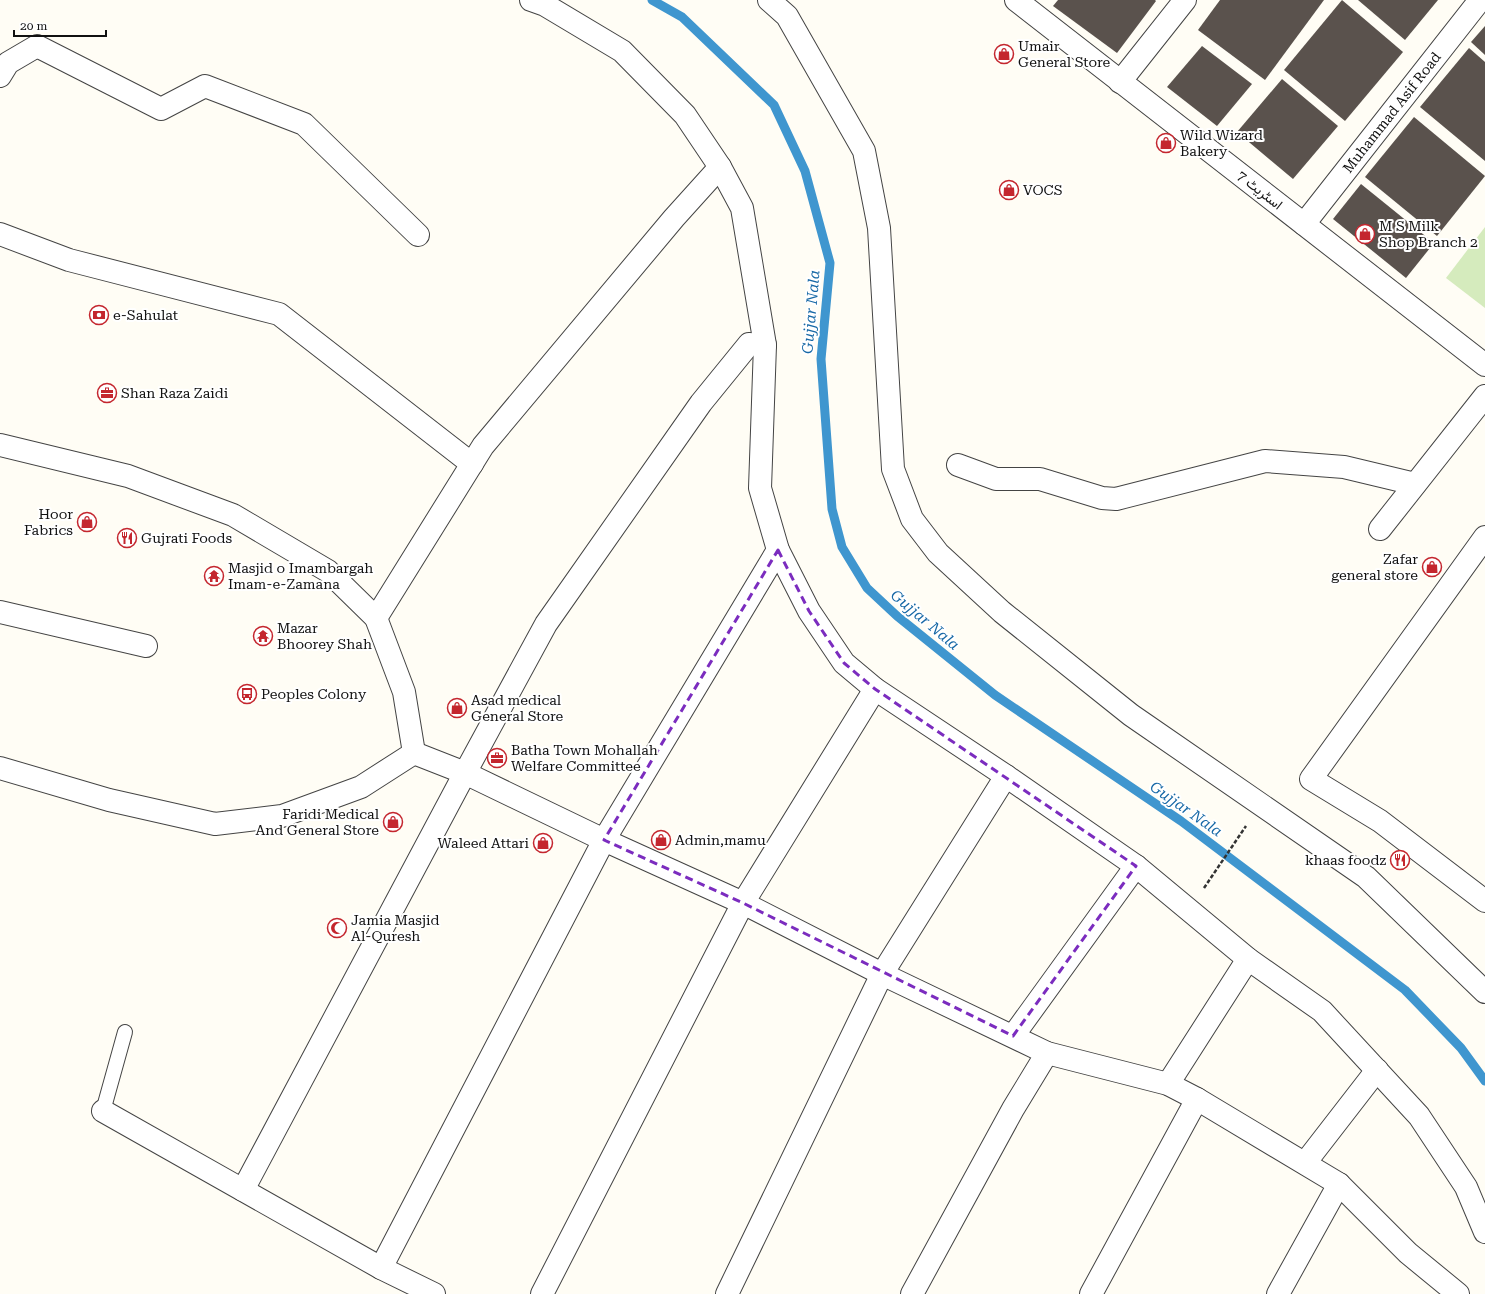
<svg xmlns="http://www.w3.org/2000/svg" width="1485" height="1294" viewBox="0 0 1485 1294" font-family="'Roboto Serif',Vazirmatn,serif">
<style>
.green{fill:#d5ebbd}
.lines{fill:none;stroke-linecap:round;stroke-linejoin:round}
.stream{stroke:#3f96cf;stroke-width:9}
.building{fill:#5a524d}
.service-casing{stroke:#444;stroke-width:16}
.minor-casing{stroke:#444;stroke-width:24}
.path{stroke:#333;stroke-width:2.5;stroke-dasharray:4 2;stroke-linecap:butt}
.service{stroke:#fff;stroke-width:14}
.minor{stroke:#fff;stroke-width:22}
.marked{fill:none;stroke:#7b2cbf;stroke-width:3;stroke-dasharray:8 5;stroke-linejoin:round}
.labels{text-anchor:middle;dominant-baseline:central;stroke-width:4;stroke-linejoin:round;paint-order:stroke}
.poi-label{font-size:14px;fill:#111;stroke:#fff;text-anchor:start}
.street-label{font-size:14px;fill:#111;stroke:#fff}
.water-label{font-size:15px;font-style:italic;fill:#1768a6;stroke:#fff}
</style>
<rect width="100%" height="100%" fill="#fffdf5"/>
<polygon class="green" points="1485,227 1485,308 1446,278"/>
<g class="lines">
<polyline class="stream" points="652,0 682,17 774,105 805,171 830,263 821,359 832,509 842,547 867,588 897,616 995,695 1181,821 1405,990 1461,1048 1485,1081"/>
</g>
<g class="building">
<polygon points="1058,0 1155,0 1156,1 1117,53 1053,6"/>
<polygon points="1220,0 1324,0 1265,80 1198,30"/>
<polygon points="1342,0 1403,52 1345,121 1284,70"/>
<polygon points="1358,0 1438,0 1405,40"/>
<polygon points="1485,26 1485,55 1471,42"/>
<polygon points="1202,46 1252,84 1217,126 1167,87"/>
<polygon points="1469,48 1485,62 1485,161 1420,107"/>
<polygon points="1282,79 1338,126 1293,179 1237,132"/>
<polygon points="1414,117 1485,176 1437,236 1365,177"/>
<polygon points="1361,184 1434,243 1406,278 1333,219"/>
</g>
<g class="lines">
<defs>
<polyline id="service" points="103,1111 125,1032"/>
<g id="minor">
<polyline points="531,0 545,5 622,51 685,115 720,167 742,208 765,345 760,488 778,550 809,611 844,663 875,689 1006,776 1136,866 1248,959 1322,1011 1419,1116 1466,1187 1485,1232"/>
<polyline points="769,0 787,16 864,151 879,228 893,469 912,519 938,553 1002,612 1131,715 1366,877 1485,992"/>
<polyline points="1016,0 1485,365"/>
<polyline points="0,76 8,63 37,46 161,109 205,86 304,124 418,235"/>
<polyline points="1120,82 1185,0"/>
<path id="s1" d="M1304 224 1480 0"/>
<polyline points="0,234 69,260 279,314 472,464"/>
<polyline points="0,445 128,476 233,515 328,571 376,618 404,692 414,753"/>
<polyline points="958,465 996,479 1040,479 1102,498 1116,499 1265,461 1344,467 1415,484"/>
<polyline points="1380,529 1485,396"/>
<polyline points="1485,537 1311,779 1380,821 1485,901"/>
<polyline points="0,612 146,646"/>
<polyline points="376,618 483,446 674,218 720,167"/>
<polyline points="414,753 465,773 604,840 743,903 882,974 1047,1053 1168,1084 1197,1099 1339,1184 1408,1253 1458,1294"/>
<polyline points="0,768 109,800 215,824 282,816 361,787 414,753"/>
<polyline points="1013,1036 1136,866"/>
<polyline points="1168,1084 1248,959"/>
<polyline points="103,1111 381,1268 434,1294"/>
<polyline points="1305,1163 1377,1070"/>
<polyline points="243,1190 465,773 546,624 701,403 749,344 765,345"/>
<polyline points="381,1268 604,840 778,550"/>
<polyline points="542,1294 743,903 875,689"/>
<polyline points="727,1294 882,974 1006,776"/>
<polyline points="912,1294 1013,1109 1047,1053"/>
<polyline points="1091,1294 1197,1099"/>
<polyline points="1278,1294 1339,1184"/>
</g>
</defs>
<use href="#service" class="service-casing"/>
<use href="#minor" class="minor-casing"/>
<polyline class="path" points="1204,888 1246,826"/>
<use href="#service" class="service"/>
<use href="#minor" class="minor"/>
</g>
<path class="marked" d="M778 550 809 611 844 663 875 689 1136 866 1013 1036 743 903 604 840Z"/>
<defs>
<symbol id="shop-ring" viewBox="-11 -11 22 22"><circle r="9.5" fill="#fff" stroke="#c4262e" stroke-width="1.5"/><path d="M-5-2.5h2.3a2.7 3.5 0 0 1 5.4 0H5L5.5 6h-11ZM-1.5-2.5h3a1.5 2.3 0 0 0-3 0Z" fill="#c4262e"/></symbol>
<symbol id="bank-ring" viewBox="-11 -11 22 22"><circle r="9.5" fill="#fff" stroke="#c4262e" stroke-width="1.5"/><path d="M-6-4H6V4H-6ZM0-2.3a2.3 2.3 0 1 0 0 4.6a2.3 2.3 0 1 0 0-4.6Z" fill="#c4262e"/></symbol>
<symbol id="office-ring" viewBox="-11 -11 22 22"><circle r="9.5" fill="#fff" stroke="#c4262e" stroke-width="1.5"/><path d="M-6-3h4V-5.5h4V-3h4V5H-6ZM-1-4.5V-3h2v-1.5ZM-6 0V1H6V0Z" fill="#c4262e"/></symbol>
<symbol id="restaurant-ring" viewBox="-11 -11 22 22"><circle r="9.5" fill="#fff" stroke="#c4262e" stroke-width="1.5"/><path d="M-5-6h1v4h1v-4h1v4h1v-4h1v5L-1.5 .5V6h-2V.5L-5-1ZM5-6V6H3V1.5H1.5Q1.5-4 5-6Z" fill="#c4262e"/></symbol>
<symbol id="temple-ring" viewBox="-11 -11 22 22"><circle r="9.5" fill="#fff" stroke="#c4262e" stroke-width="1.5"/><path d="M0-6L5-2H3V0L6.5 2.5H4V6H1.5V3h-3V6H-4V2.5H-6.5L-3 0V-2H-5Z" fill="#c4262e"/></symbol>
<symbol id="bus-ring" viewBox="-11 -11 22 22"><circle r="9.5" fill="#fff" stroke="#c4262e" stroke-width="1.5"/><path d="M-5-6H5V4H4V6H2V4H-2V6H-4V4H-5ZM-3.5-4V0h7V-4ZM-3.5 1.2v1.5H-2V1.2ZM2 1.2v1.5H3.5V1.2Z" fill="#c4262e"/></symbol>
<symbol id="mosque-ring" viewBox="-11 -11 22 22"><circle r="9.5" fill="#fff" stroke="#c4262e" stroke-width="1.5"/><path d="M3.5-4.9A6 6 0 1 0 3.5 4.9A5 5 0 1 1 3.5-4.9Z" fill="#c4262e"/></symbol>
</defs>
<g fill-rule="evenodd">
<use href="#shop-ring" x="993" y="43" width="22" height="22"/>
<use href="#shop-ring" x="1155" y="132" width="22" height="22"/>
<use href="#shop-ring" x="998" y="179" width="22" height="22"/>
<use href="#shop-ring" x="1354" y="223" width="22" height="22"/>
<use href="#bank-ring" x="88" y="304" width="22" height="22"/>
<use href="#office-ring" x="96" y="382" width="22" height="22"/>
<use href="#shop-ring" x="76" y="511" width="22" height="22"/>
<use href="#restaurant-ring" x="116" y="527" width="22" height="22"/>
<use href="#shop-ring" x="1421" y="556" width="22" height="22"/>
<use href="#temple-ring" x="203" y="565" width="22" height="22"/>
<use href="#temple-ring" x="252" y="625" width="22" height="22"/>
<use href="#bus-ring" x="236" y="683" width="22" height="22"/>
<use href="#shop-ring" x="446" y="697" width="22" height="22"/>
<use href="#office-ring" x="486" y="747" width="22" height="22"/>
<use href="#shop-ring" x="382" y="811" width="22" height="22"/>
<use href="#shop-ring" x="650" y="829" width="22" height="22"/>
<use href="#shop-ring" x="532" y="832" width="22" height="22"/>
<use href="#restaurant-ring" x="1389" y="849" width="22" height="22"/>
<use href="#mosque-ring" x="326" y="917" width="22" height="22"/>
</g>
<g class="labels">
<g class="poi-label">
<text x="1018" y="46">Umair<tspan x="1018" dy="16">General Store</tspan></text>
<text x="1180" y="135">Wild Wizard<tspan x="1180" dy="16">Bakery</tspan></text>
<text x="1023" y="190">VOCS</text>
<text x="1379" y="226">M S Milk<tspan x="1379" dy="16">Shop Branch 2</tspan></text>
<text x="113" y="315">e-Sahulat</text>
<text x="121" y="393">Shan Raza Zaidi</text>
<text x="73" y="514" text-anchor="end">Hoor<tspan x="73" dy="16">Fabrics</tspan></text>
<text x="141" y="538">Gujrati Foods</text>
<text x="1418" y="559" text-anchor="end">Zafar<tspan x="1418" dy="16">general store</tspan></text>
<text x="228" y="568">Masjid o Imambargah<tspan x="228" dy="16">Imam-e-Zamana</tspan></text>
<text x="277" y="628">Mazar<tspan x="277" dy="16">Bhoorey Shah</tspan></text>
<text x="261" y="694">Peoples Colony</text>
<text x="471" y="700">Asad medical<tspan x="471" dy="16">General Store</tspan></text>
<text x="511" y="750">Batha Town Mohallah<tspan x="511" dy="16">Welfare Committee</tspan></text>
<text x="379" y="814" text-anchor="end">Faridi Medical<tspan x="379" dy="16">And General Store</tspan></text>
<text x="675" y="840">Admin,mamu</text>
<text x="529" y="843" text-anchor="end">Waleed Attari</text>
<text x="1386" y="860" text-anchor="end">khaas foodz</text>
<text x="351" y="920">Jamia Masjid<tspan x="351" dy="16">Al-Quresh</tspan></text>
</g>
<g class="street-label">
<text stroke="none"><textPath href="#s1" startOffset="142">Muhammad Asif Road</textPath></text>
<text transform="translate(1260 190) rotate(38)">اسٹریٹ 7</text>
</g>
<g class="water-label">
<text transform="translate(811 312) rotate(-85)">Gujjar Nala</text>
<text transform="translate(925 620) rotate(40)">Gujjar Nala</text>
<text transform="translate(1186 809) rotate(35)">Gujjar Nala</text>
</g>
</g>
<path d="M14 30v6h92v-6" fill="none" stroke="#111111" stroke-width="2"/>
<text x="20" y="30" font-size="12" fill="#111111" stroke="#ffffff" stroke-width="3" paint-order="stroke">20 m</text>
</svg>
